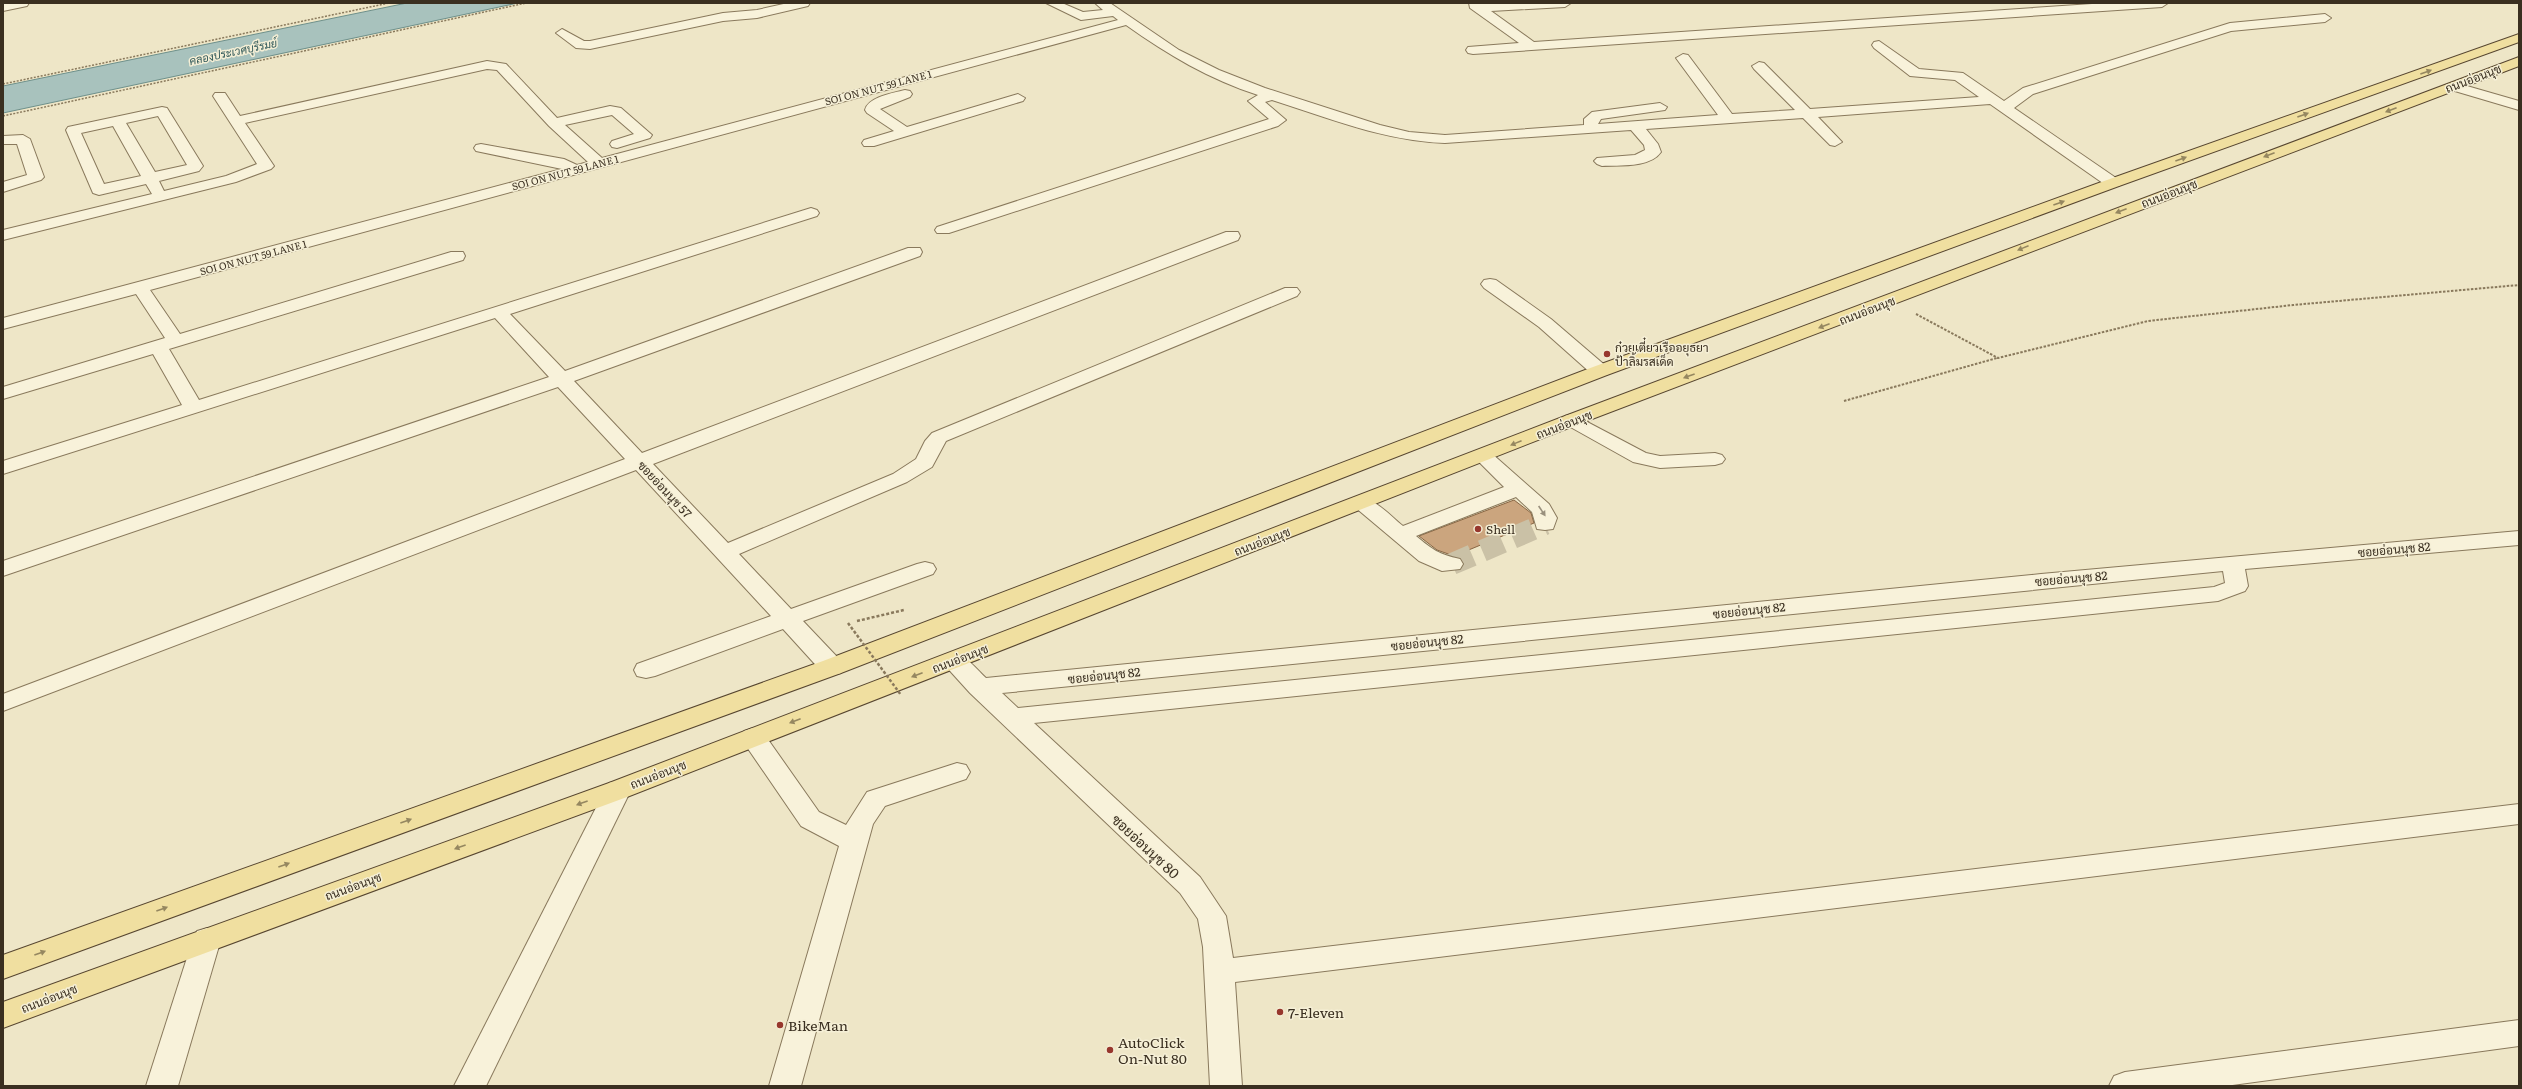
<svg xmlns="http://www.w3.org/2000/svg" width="2522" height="1089" viewBox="0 0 2522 1089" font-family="Literata,Sarabun,serif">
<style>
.water{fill:#a8c2bd;stroke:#6e908b}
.building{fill:#cba57e;stroke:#886543}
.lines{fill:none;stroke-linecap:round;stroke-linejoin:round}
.minor-tunnel{stroke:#cac1a6;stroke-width:22;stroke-dasharray:22 11;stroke-linecap:butt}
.minor-casing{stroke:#89795c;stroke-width:2}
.major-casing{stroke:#574630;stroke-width:2}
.path-far2{stroke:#89795c;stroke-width:1.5;stroke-dasharray:2 1.5;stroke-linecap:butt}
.path-far1{stroke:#89795c;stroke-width:2;stroke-dasharray:2.5 1.5;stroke-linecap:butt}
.path{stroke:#89795c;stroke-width:2.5;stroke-dasharray:3 2;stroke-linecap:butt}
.minor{fill:#f8f2da;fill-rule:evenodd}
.major{fill:#f0dfa0;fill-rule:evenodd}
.path-bridge{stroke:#89795c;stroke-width:2.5;stroke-dasharray:3 2;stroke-linecap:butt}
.oneway{fill:#958760}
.oneway2{fill:#99907d}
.poi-dot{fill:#97372d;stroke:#f5efd6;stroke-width:1.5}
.labels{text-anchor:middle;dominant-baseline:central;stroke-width:3;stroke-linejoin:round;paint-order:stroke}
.far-street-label{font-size:10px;fill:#3a2f20;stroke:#f5efd6}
.far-water-label{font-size:11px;font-style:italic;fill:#305859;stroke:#f5efd6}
.street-label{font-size:12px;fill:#3a2f20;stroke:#f5efd6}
.poi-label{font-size:12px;fill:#3a2f20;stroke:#f5efd6;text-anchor:start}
.near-street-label{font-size:14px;fill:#3a2f20;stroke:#f5efd6}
.near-poi-label{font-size:14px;fill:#3a2f20;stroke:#f5efd6;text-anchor:start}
</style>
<rect width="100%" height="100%" fill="#eee6c7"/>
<polygon class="water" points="407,3 518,3 3,113 3,86"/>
<polygon class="building" points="1514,500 1531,513 1534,523 1454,556 1437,550 1419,536"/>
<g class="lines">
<polyline class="minor-tunnel" points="1452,564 1545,524"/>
<defs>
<g id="minor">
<polygon points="3,3 29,3 27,6 3,11"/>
<polygon points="788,3 810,3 808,6 757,18 723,21 590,49 576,48 556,33 562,29 584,41 590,41 723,13 757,10"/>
<path d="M1046 3H1062L1083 12 1103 10 1095 3H1110L1179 50 1219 70 1265 88 1380 125 1409 132 1445 135 1584 125V119L1592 112 1660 103 1667 107 1665 110 1601 119 1598 124 1718 115 1676 58 1683 54 1688 55 1732 114 1795 110 1754 69 1752 66 1759 62 1764 63 1810 109 1979 97 1955 80 1910 76 1874 48 1872 45 1874 42 1879 41 1919 69 1963 73 2004 101 2023 88 2230 23 2325 14 2331 18 2325 22 2231 31 2033 94 2014 108 2119 180 2121 183 2119 186H2107L1990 104 1818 117 1842 142 1835 146 1830 145 1803 118 1646 129 1658 144 1661 152C1650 168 1619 165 1602 166L1597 164 1594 161 1597 158 1635 155 1645 150 1644 145 1631 130 1445 143C1384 141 1329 118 1272 100L1265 102 1286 120 1278 126 949 233H937L935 230 937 227 1269 119 1248 101 1258 95C1209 79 1168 55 1126 25L150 290 180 334 451 252H463L465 256 463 260 169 349 199 400 811 208 817 210 819 213 817 216 510 314 565 371 908 248H920L922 252 920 256 574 381 642 453 1226 232H1238L1240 236 1238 240 653 464 728 543 893 474 916 459 925 441 932 433 1285 288H1297L1300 292 1297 296 946 441 932 467 907 482 739 554 791 609 917 564 925 562 933 564 936 569 933 574 803 621 841 661 844 667 841 673 832 675 823 673 783 629 655 676 646 678 637 676 634 670 637 664 771 616 636 470 3 711V694L625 459 558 387 3 576V561L549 377 495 318 3 474V461L182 405 153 354 3 399V387L165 338 136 294 3 329V318L562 169 476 151 474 148 476 145 481 144 564 159 577 165 588 162 549 126 497 70 487 69 245 123 274 166 271 169 236 182 3 240V230L152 194 146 184 99 195 93 193 66 130 68 127 162 107 167 108 203 166 199 171 159 181 164 191 226 176 257 164 213 96 215 93H225L240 116 487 61 506 64 557 118 610 106 621 108 652 135 650 138 617 148 612 147 610 144 612 141 634 134 612 115 565 125 602 158 1118 20 1113 16 1081 20ZM158 116 187 165 155 172 126 123ZM113 126 141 176 104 184 81 133Z"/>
<polygon points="1469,3 1571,3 1565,7 1491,11 1534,42 2107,3 2168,3 2162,7 1473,54 1468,53 1466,50 1468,47 1519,43 1470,8"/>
<polygon points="2453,82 2519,101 2519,110 2448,89 2446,86"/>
<path d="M905 90 910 91 912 94 910 97 880 109 907 127 1018 94 1025 98 1023 101 874 146H864L862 143 864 140 894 131 867 113 865 110C868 97 893 93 905 90Z"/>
<polygon points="23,135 30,139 44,177 41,180 3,192 3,182 27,175 17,144 3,144 3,136"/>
<polygon points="1490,279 1496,280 1551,319 1607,367 1609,371 1607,375 1593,375 1539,327 1484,288 1481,284 1484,280"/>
<polygon points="1572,414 1646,453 1660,456 1715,453 1722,455 1725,459 1722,463 1715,465 1660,468 1633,462 1565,424 1562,420 1565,416"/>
<path d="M1483 450 1490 452 1549 504 1557 518 1553 529 1545 530 1537 529 1532 512 1516 497 1416 536C1433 550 1438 554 1460 559L1463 564 1460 569 1442 571 1419 561 1350 503 1353 498C1372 494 1389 515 1403 526L1504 487 1473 456 1476 452Z"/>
<path d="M2519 531V545L2245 569 2248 586 2245 591 2218 601 1034 723 1200 877 1226 916 1233 958 2519 804V824L1235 982 1242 1086H1210L1203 947 1198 919 1180 893 970 693 941 661 944 655C963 650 973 666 986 678L2041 574ZM2223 571 2225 583 2214 587 1018 708 1002 693Z"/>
<polygon points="753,728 762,731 819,812 846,825 867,792 957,763 966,765 970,772 966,779 885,806 873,824 801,1086 769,1086 839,846 801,826 740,737 744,731"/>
<polygon points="618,781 627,783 631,790 486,1086 454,1086 605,790 609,783"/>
<polygon points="207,928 217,931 221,939 178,1086 146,1086 193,939 197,931"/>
<polygon points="2519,1020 2519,1046 2225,1086 2109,1086 2114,1076 2125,1072"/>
</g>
<g id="major">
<polygon points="2519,34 2519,42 2119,186 1607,375 841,673 3,979 3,955 823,661 1593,367 2107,180"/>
<polygon points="2519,57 2519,66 1579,424 627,797 3,1028 3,1002 609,783 1565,416"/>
</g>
</defs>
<use href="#minor" class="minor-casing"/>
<use href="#major" class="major-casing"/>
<g class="path-far2">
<polyline points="3,84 389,3"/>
<polyline points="3,116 526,3"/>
</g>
<g class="path-far1">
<polyline points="1916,314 1998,358 2148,321 2293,305 2519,285"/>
<polyline points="1844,401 1997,358"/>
</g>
<polyline class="path" points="857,621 904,610"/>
<use href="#minor" class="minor"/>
<use href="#major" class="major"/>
<polyline class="path-bridge" points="848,623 901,695"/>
</g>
<defs><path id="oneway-solid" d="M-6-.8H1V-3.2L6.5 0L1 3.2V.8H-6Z"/></defs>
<g class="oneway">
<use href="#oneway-solid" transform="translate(2426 72) rotate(-20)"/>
<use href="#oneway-solid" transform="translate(2391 110) rotate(159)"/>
<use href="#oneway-solid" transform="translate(2303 115) rotate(-20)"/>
<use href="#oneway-solid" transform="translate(2269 155) rotate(159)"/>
<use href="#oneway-solid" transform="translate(2181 159) rotate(-20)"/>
<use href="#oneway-solid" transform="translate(2059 203) rotate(-20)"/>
<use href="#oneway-solid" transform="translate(2121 211) rotate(159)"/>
<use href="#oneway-solid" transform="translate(2023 248) rotate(158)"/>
<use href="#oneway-solid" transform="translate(1824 326) rotate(159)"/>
<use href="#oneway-solid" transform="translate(1689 376) rotate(160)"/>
<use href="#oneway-solid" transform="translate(1516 443) rotate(158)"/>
<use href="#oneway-solid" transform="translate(917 675) rotate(159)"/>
<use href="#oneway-solid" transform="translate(795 721) rotate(159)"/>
<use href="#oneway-solid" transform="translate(582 803) rotate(160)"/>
<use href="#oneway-solid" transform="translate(406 821) rotate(-20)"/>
<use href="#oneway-solid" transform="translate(460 847) rotate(160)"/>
<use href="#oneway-solid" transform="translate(284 865) rotate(-20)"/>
<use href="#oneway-solid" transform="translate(162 909) rotate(-20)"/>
<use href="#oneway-solid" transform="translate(40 953) rotate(-20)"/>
</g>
<use class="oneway2" href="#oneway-solid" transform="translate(1542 511) rotate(56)"/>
<g class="poi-dot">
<circle cx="1607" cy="354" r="4"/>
<circle cx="1478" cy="529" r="4"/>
<circle cx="1280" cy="1012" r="4"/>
<circle cx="780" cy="1025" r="4"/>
<circle cx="1110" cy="1050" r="4"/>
</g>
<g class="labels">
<g class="far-street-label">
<text transform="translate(878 87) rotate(-15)">SOI ON NUT 59 LANE 1</text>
<text transform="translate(565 172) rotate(-15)">SOI ON NUT 59 LANE 1</text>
<text transform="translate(253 257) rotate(-15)">SOI ON NUT 59 LANE 1</text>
</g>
<g class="far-water-label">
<text transform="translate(233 51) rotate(-12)">คลองประเวศบุรีรมย์</text>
</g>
<g class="street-label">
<text transform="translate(2473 78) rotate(-21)">ถนนอ่อนนุช</text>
<text transform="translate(2169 193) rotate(-21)">ถนนอ่อนนุช</text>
<text transform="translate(1867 310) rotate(-21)">ถนนอ่อนนุช</text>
<text transform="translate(1564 424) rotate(-21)">ถนนอ่อนนุช</text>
<text transform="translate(665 489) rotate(47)">ซอยอ่อนนุช 57</text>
<text transform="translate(1262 541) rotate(-21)">ถนนอ่อนนุช</text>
<text transform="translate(2394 549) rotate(-5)">ซอยอ่อนนุช 82</text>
<text transform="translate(2071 578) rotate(-5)">ซอยอ่อนนุช 82</text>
<text transform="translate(1749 610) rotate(-6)">ซอยอ่อนนุช 82</text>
<text transform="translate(1427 642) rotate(-6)">ซอยอ่อนนุช 82</text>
<text transform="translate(960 658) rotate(-21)">ถนนอ่อนนุช</text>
<text transform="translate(1104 675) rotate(-6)">ซอยอ่อนนุช 82</text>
<text transform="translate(658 774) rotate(-21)">ถนนอ่อนนุช</text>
<text transform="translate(353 886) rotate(-20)">ถนนอ่อนนุช</text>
<text transform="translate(49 998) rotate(-21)">ถนนอ่อนนุช</text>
</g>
<g class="poi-label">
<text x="1615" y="347">ก๋วยเตี๋ยวเรืออยุธยา<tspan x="1615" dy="14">ป้าลิ้มรสเด็ด</tspan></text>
<text x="1486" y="529">Shell</text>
</g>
<g class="near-street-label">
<text transform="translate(1146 846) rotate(43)">ซอยอ่อนนุช 80</text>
</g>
<g class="near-poi-label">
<text x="1288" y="1012">7-Eleven</text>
<text x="788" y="1025">BikeMan</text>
<text x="1118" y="1042">AutoClick<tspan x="1118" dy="16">On-Nut 80</tspan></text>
</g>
</g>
<rect width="2522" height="1089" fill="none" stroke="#3a2f20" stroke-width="8"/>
</svg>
